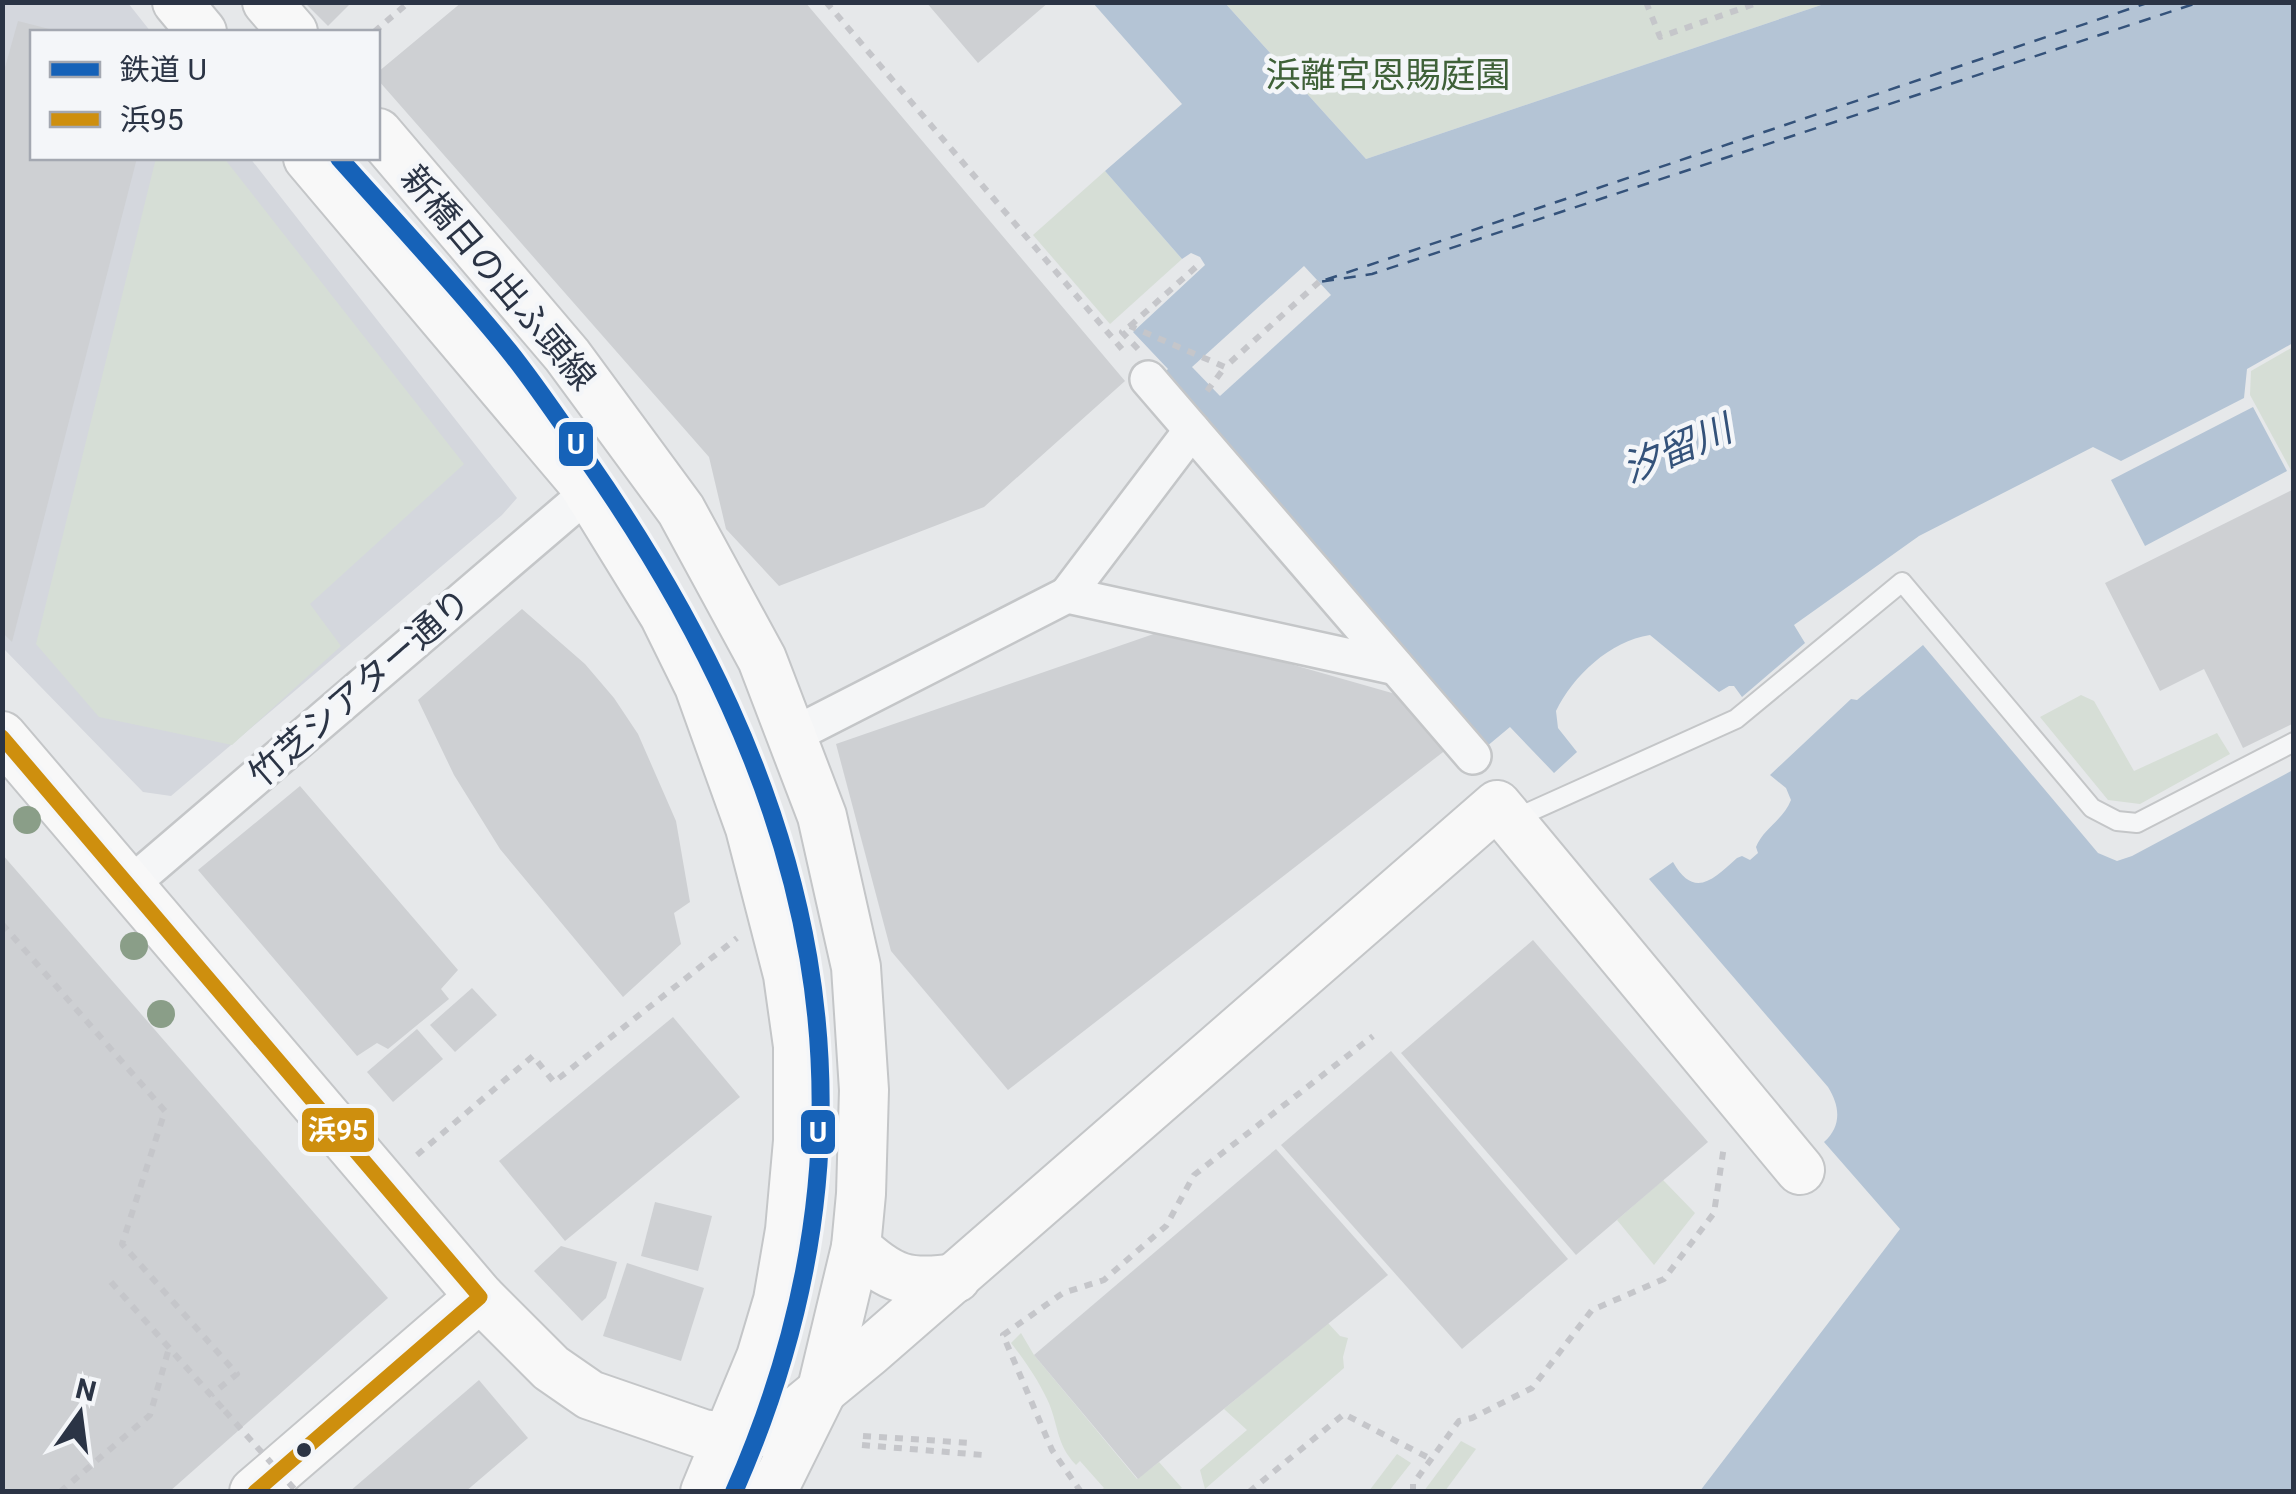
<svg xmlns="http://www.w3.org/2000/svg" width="2296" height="1494" viewBox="0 0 2296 1494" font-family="Roboto,'Noto Sans JP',sans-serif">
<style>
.built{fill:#d4d7dd}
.green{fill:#d6ded6}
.water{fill:#b4c4d5}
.pier{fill:#e6e8ea}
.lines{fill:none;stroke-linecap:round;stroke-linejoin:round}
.ferry{stroke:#34527a;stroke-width:2.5;stroke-dasharray:12 10;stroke-linecap:butt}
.building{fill:#ced0d3}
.lane-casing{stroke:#c4c6c8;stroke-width:22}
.street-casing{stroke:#c4c6c8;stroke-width:40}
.secondary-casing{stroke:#c4c6c8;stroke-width:52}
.path{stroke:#c5c6ca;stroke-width:6;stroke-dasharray:8 8;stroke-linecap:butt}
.lane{stroke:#f5f6f7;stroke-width:18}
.street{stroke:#f5f6f7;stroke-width:35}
.secondary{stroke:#f8f8f8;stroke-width:48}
.path-bridge{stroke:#c5c6ca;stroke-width:6;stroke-dasharray:8 8;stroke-linecap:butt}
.bus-1-casing{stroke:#f4f6f9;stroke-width:22}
.bus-1{stroke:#ce8f0e;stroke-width:15}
.rail-1-casing{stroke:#f4f6f9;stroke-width:25}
.rail-1{stroke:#1662b8;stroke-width:18}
.tree{fill:#8a9e88}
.bus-dot{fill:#2b3445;stroke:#f4f6f9;stroke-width:4}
.labels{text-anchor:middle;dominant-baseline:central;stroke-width:9;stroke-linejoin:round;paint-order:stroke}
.park-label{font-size:35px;fill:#3f6138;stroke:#f4f6f9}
.street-label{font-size:35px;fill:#2b3445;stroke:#f4f6f9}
.water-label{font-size:38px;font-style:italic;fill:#34527a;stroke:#f4f6f9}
.line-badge{stroke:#f4f6f9;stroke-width:4}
.badge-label{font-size:28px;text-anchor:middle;font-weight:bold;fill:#fff}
</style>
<rect width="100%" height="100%" fill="#e6e8ea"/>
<polygon class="built" points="3,3 128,3 151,32 32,32 32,158 250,158 517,498 502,515 171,796 143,792 3,648"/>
<g class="green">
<polygon points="1225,3 1827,3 1366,159"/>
<polygon points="156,158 224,158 464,464 310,604 341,646 232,745 99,717 36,644"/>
<polygon points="1105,171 1182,259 1110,324 1033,235"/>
<polygon points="2293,347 2293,474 2250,395 2251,371"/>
<polygon points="2081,695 2094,701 2134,771 2217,733 2230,754 2140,804 2108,800 2040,717"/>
<polygon points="1663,1180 1695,1213 1654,1265 1617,1220"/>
<polygon points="1328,1323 1340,1336 1348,1338 1343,1357 1344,1368 1205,1489 1200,1470 1247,1430 1224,1409"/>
<path d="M1021 1333 1034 1355 1137 1479 1159 1462 1182 1488 1174 1492 1099 1491 1104 1488 1080 1461 1076 1465C1055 1443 1059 1424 1047 1399 1037 1378 1025 1361 1011 1343Z"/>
<polygon points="1461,1441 1476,1449 1445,1491 1424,1491"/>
<polygon points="1397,1454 1411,1463 1389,1491 1369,1491"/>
</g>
<g class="water">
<path d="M1093 3H1225L1366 159 1827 3H2293V343L2247 369 2244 398 2121 461 2093 447 1919 536 1794 625 1805 643 1742 697 1734 686H1729L1719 692 1650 635C1610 641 1573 676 1556 711L1558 728 1577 752 1554 773 1510 727 1486 747 1159 378 1168 369 1133 332 1205 265 1200 257 1191 253 1182 259 1105 171 1182 104Z"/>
<polygon points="2253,407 2287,471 2145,546 2111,480"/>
<path d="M1923 645 2098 853 2117 861 2132 856 2293 770V1491H1700L1900 1229 1824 1142C1842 1126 1840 1106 1828 1087L1649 879 1673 862C1694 899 1713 880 1737 858L1742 856 1750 860 1758 853 1756 847C1763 829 1783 820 1791 800L1786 788 1770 775 1851 699 1857 700Z"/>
</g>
<polygon class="pier" points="1304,266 1331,295 1220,396 1192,367"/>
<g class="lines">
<polyline class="ferry" points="2150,2 1319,282 1372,274 2200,2"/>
</g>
<g class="building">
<polygon points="304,2 352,2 328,26"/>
<polygon points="462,2 805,2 1125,381 984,507 779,586 726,529 709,457 378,80 378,72"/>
<polygon points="926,2 1049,2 978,63"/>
<polygon points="18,21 57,31 32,32 32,158 137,158 12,642 2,632 2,78"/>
<polygon points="2294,489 2294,723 2243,748 2204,669 2160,691 2105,583"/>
<polygon points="522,609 585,664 614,698 638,734 676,821 690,902 674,913 681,944 623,997 500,849 454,775 418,700"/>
<polygon points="1168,629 1399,695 1447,749 1008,1090 891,951 836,744"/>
<polygon points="300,786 458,970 441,989 449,999 388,1049 377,1043 357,1056 198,870"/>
<polygon points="2,854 388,1298 169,1492 2,1492"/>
<polygon points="1533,940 1708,1142 1576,1255 1401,1053"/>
<polygon points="472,988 497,1015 455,1052 430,1025"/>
<polygon points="673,1017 740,1097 565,1241 499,1161"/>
<polygon points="417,1029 443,1059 393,1102 367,1072"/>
<polygon points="1391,1051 1568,1259 1462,1349 1281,1145"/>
<polygon points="1276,1149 1388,1275 1138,1479 1034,1355"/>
<polygon points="655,1202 712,1216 698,1271 641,1256"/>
<polygon points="561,1246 617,1262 606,1298 582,1321 534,1271"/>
<polygon points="627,1263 704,1288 681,1361 603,1336"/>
<polygon points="479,1380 528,1438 465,1492 349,1492"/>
</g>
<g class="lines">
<defs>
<polyline id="lane" points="1514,819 1736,719 1902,582 2092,808 2117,821 2137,823 2294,742"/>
<g id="street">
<polyline points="1148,379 1473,756"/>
<polyline points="1067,595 1192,430"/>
<polyline points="805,729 1067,595 1396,667"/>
<polyline points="131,884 589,492"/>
</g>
<g id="secondary">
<polyline points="177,2 202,32"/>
<polyline points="267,2 293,32"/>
<polyline points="378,133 567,355 681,510 762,659 822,816 856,967 864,1090 861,1194 856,1247 821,1393 772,1492"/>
<polyline points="308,158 582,482 664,615 699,686 750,828 788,975 798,1046 798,1141 790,1230 778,1300 761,1357 705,1492"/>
<polyline points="2,736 480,1297 551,1368 590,1395 703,1434 730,1438 766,1431 791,1416 869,1352 1497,805 1800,1170"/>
<path d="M856 1247C891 1280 908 1285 956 1278"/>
<polyline points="254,1492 480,1297"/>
</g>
</defs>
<use href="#lane" class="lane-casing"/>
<use href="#street" class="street-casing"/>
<use href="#secondary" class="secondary-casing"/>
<g class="path">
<polyline points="826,2 1127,355"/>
<polyline points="1646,2 1660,37 1760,2"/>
<polyline points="374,32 409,2"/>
<polyline points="1130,326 1196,267"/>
<polyline points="1138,349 1122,332 1130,326 1225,367 1319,282"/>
<polyline points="1207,391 1225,367"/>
<polyline points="2,924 165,1111 122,1244 237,1374 211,1395"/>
<polyline points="417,1155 533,1056 554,1082 737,938"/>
<polyline points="111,1282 225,1411"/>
<polyline points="863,1436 972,1443"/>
<polyline points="862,1445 983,1455"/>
<polyline points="60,1492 150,1415 169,1348"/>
<polyline points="1081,1492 1052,1450 1003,1335 1063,1293 1104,1280 1166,1226 1194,1175 1373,1036"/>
<polyline points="1249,1492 1344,1414 1431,1459"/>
<polyline points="1413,1492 1413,1484 1459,1421 1472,1418 1532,1388 1592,1310 1664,1279 1714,1213 1724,1146"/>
</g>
<use href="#lane" class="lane"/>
<use href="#street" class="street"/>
<use href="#secondary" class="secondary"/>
<polyline class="path-bridge" points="225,1411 297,1492"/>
<defs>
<polyline id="bus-1" points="2,737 480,1297 255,1492"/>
</defs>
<use href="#bus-1" class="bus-1-casing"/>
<use href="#bus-1" class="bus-1"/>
<defs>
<path id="rail-1" d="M339 158C396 222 455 284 509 351 537 386 562 424 588 461 815 787 900 1116 734 1492"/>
</defs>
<use href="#rail-1" class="rail-1-casing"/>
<use href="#rail-1" class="rail-1"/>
</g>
<g class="tree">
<circle cx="27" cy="820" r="14"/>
<circle cx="134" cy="946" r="14"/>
<circle cx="161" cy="1014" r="14"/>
</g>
<circle class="bus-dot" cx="304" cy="1450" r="9"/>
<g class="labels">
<g class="park-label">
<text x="1388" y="75">浜離宮恩賜庭園</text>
</g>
<g class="street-label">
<text transform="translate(498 278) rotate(50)">新橋日の出ふ頭線</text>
<text transform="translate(360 688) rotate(-41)">竹芝シアター通り</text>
</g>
<g class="water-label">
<text transform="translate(1677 449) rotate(-23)">汐留川</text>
</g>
</g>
<g class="line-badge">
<rect x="557" y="420" width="38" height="48" rx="10" fill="#1662b8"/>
<rect x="300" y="1106" width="76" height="48" rx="10" fill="#ce8f0e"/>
<rect x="799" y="1108" width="38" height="48" rx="10" fill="#1662b8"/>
</g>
<g class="badge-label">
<text x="576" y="454">U</text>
<text x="338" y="1140">浜95</text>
<text x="818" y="1142">U</text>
</g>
<rect width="2296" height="1494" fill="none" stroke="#2b3445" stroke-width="10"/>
<rect x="30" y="30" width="350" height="130" fill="#f4f6f9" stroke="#a4a8b1" stroke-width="2.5"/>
<rect x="50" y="62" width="50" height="15" fill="#1662b8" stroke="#a4a8b1" stroke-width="2.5"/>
<text x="120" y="80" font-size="30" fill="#2b3445">鉄道 U</text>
<rect x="50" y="112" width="50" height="15" fill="#ce8f0e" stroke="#a4a8b1" stroke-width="2.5"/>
<text x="120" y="130" font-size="30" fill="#2b3445">浜95</text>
<g transform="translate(80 1414) rotate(14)" stroke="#f4f6f9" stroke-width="8" paint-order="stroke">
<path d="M0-8L18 38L0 25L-18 38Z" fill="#2b3445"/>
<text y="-15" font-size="28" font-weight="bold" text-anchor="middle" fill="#2b3445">N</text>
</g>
</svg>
